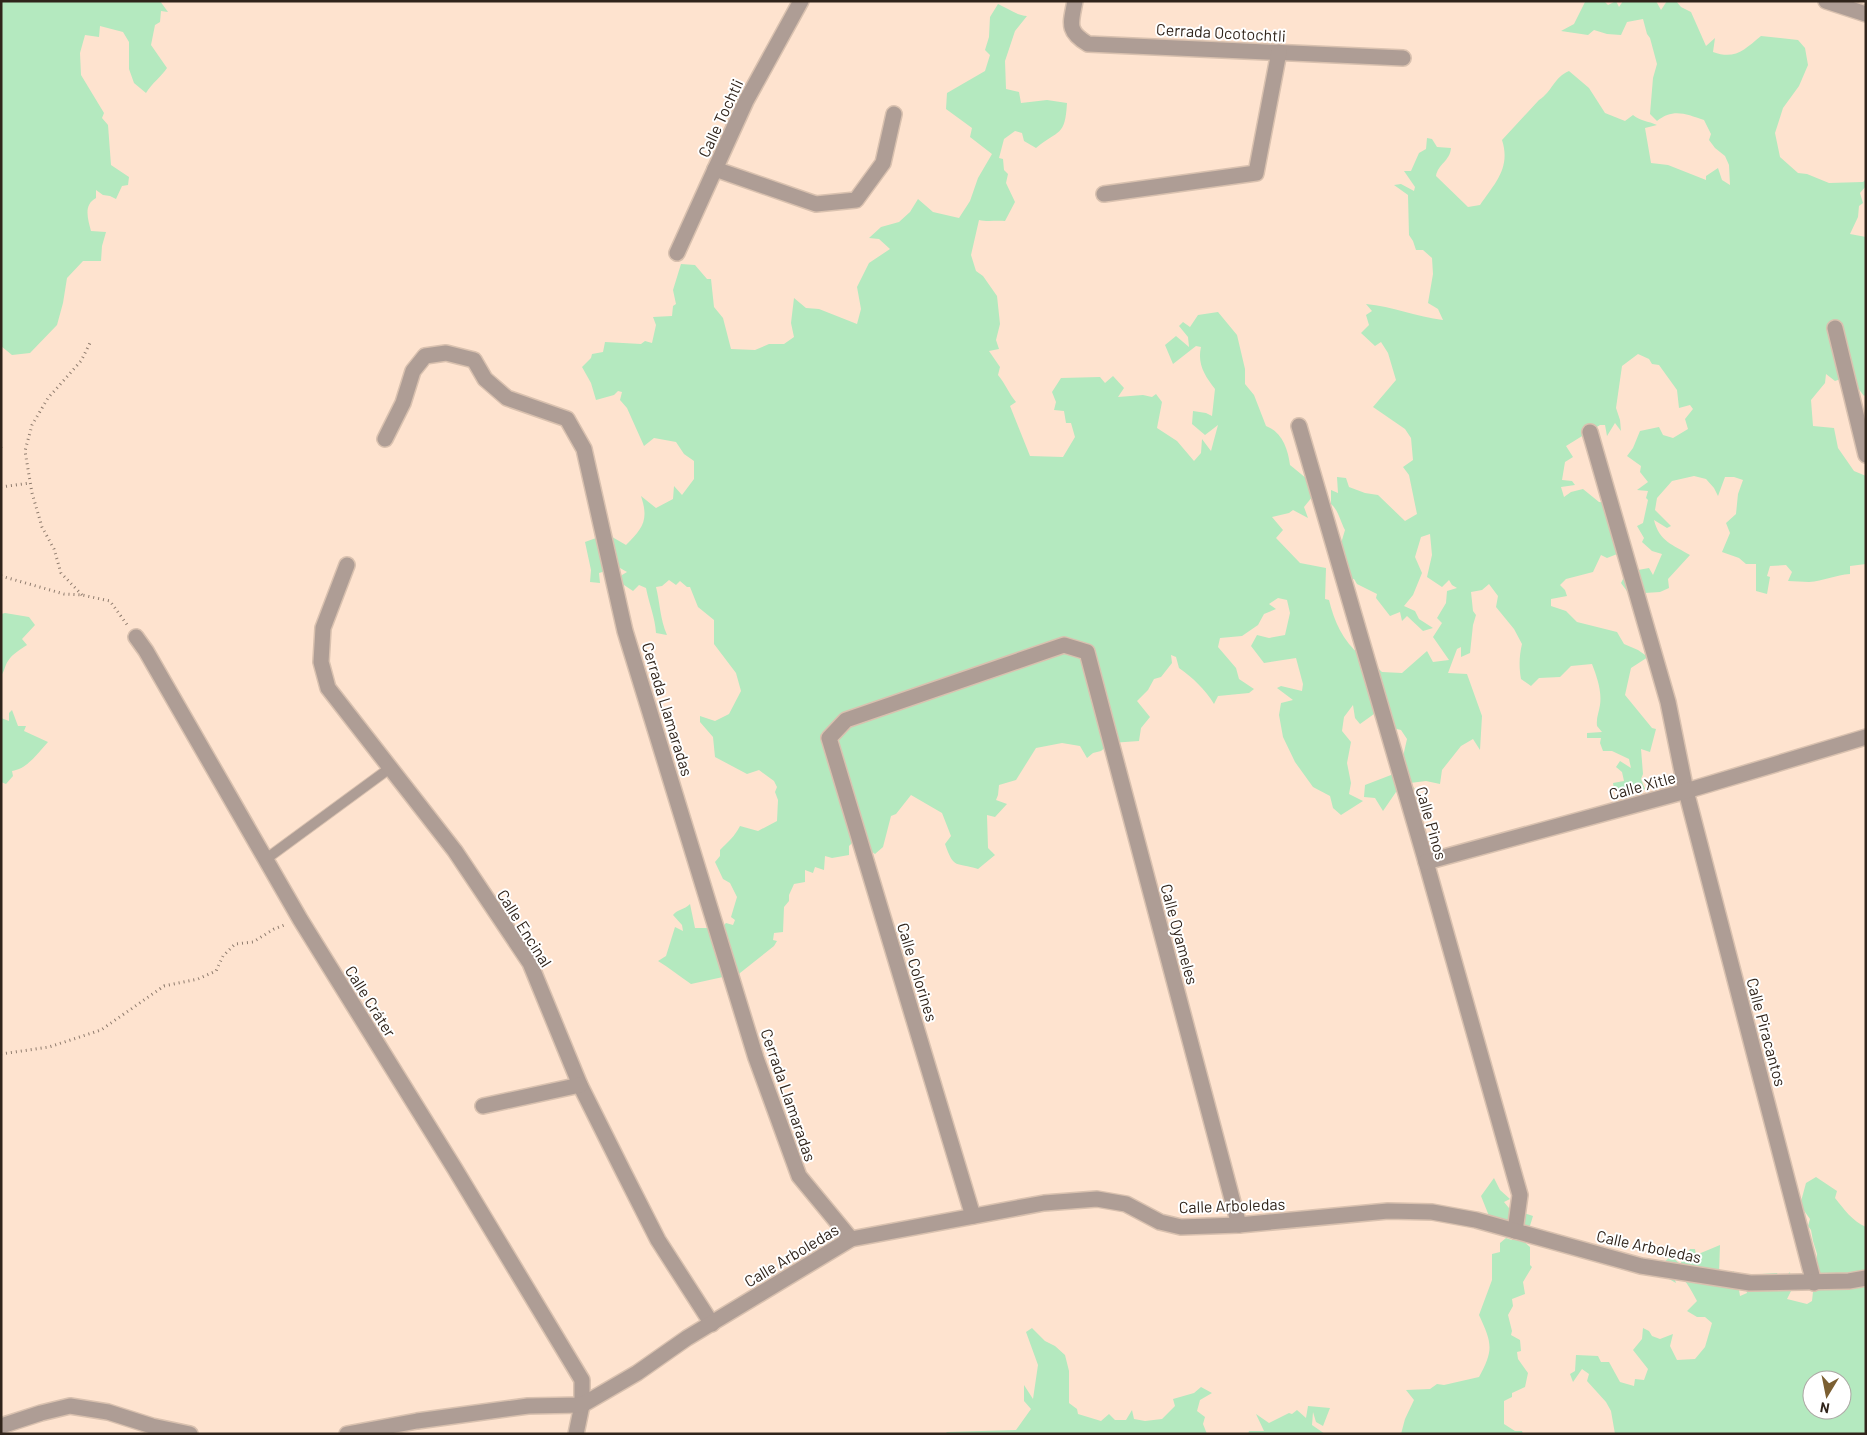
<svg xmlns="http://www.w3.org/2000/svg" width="1867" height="1435" viewBox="0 0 1867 1435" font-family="Barlow,sans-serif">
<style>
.green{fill:#b4e9bf;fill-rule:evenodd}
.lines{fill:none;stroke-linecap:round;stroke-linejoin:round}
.lane-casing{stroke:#d9c1af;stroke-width:12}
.street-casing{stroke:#d9c1af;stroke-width:18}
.path{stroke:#8f7c6e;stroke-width:3;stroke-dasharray:1 4;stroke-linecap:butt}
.lane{stroke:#ae9d95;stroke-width:10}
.street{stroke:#ae9d95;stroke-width:15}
.labels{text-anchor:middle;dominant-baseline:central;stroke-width:4;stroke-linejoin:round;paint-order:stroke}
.street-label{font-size:16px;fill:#30241b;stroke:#fff}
</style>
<rect width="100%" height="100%" fill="#fee3cf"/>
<g class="green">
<path d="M1 1H160L168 12 161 11 160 22 155 25 151 45 167 68C161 77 152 83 146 93L134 83 129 69V42L123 32 100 26 99 37 85 35 80 53 81 75 104 113 102 118 108 125 111 165 129 177 128 185 122 186 116 199 110 196 103 195 96 190V198C83 205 88 219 91 231L106 232 102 246 101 261H83L67 278 63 303 57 325 30 353 12 355 1 346Z"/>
<path d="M1587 1H1604L1608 5 1616 1 1619 7 1623 1H1656L1661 10 1667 1H1676L1681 7 1691 12 1706 46 1715 38 1713 52C1735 60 1744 50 1761 36L1798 40 1805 48 1808 65 1799 86 1783 108 1775 133 1780 157 1798 173 1807 174 1829 183 1863 182 1866 179V186L1860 193 1863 203 1859 206 1858 217 1850 234 1866 237V394L1864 396 1849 376 1835 381 1826 374 1825 383 1811 400 1813 426 1834 428 1838 448 1854 471 1866 476V564L1850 566V574C1836 575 1823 581 1809 582 1802 582 1795 581 1788 581L1792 572 1786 565 1770 566 1767 576 1770 577 1767 594 1756 591V564H1746L1739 558 1722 552 1730 533 1726 523 1736 514 1738 494 1743 480 1734 477H1725L1718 496 1714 488 1706 479 1694 476 1672 481 1657 498 1655 510 1671 526 1667 528 1654 520C1659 541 1673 545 1690 555L1668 579 1669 588 1660 592 1629 594 1621 583 1628 569 1638 570 1649 568 1653 575 1662 554 1652 551 1642 542 1644 538 1637 526 1643 523 1648 500 1646 498 1648 491 1637 490 1648 482 1640 472 1641 466 1627 456 1633 448 1640 431 1659 427 1663 435 1673 438 1688 429 1685 419 1693 409 1690 405 1679 408 1677 390 1659 365 1652 364 1649 359 1638 354 1622 366 1616 408 1620 420 1621 431 1615 423 1607 436 1605 425H1600L1566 446 1573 457 1565 462 1562 480 1572 481 1575 485 1561 487 1564 497 1571 492 1583 489 1599 502 1614 503 1624 533H1627L1625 551 1607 558 1601 555 1593 572 1566 579 1560 585 1565 590 1567 596 1551 599V606L1566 611 1577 622 1617 632 1624 644 1638 650 1648 657 1631 668 1625 695 1652 728 1656 729 1650 752 1641 749 1643 774 1641 779 1645 789 1630 797 1614 789 1613 783 1624 781 1622 772 1616 767 1620 761 1631 768 1629 759 1612 751H1603L1600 743 1601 738H1587V733L1602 732 1597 726C1596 718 1599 712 1600 705 1602 691 1597 677 1592 664L1571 666 1560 677 1539 678 1531 686 1521 679C1519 668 1519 656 1522 644L1514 629 1496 607 1498 596 1489 584 1482 590 1471 592 1473 611 1476 615 1473 625 1470 653 1461 657V647L1457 649 1448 673 1467 674 1482 716 1480 750 1473 739 1461 746 1442 770 1440 784 1426 781 1410 783 1415 789 1396 792 1383 811 1375 798 1364 797 1365 785 1391 775 1402 761 1407 739 1401 730C1390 728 1380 723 1374 714L1360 724 1355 718 1353 705 1344 717 1342 731 1351 742 1347 763 1351 783 1349 794 1363 801 1341 815 1333 808 1330 796 1313 787 1295 762 1283 737 1279 715 1281 703 1293 700 1277 688 1281 686 1302 691 1303 684 1296 658 1264 663 1251 646 1257 635 1269 638 1285 635 1290 613 1287 600 1278 598 1269 604 1276 609 1264 614 1258 625 1242 636 1220 638 1218 647 1236 668 1239 679 1254 689 1249 693 1218 696 1214 704C1205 689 1193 678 1179 668L1176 657 1171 655 1172 663 1161 677 1154 679 1148 690 1137 701 1150 717 1141 728 1139 741 1111 743 1101 751 1093 753 1087 758 1080 746 1062 743 1036 748 1016 780 999 785 998 795 996 800 1007 804 995 817 987 815 988 848 995 855 978 869C956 862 954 870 945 844L951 836 942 813 911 795 896 814 891 816 883 847 875 854 868 849 862 861 852 843 849 846V855L832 858 825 856 824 870 815 867 813 873 805 870V882L794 884 789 895V901L784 907 783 932 774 933 773 940 777 941 774 946 740 973 732 984 723 977 691 984C679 976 670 968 658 961L666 956 675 927 683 931 682 925 673 915C678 909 684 910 690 904L695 928H721L726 923 733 925 735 920 731 917 737 897 730 883 723 879 715 862 720 856V850C728 842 735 836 740 826L758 831 777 821 778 800 775 792 777 787 774 781 759 770 747 774 715 757 713 737 700 722V716L715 721 729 714 741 691 736 673 714 644V620L698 607 690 587H687L680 581 676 585 669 580 662 586 656 587C660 603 660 619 667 635L656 633C655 617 649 604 646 588L639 585 633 591 618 581 622 575 627 572 620 568 616 562 613 569 599 573 600 583 590 582 591 570 585 542 607 534 626 545C643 528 649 520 641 496L656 508 673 499 674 486 682 495 694 479V461L684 454 676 442 654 438 644 446 627 408 620 400 622 392 618 391 614 395 596 400 591 383 582 367 591 358 592 354 603 352 605 342 641 344 645 341 652 343 656 325 653 317 672 316 673 306 676 304 673 290 681 264 695 265 707 279H711L714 307 723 318 731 349 755 350 769 344H784L794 337 791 323 794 298 806 308 819 309 857 324 861 309 857 287 869 263 890 249 879 239 869 238 881 227 899 222 910 212 918 199 933 212 959 218 970 201 978 178 992 154 970 137 972 128 946 109 947 93 985 71 990 55 985 50 989 37 990 17 998 4C1009 9 1016 15 1027 16L1015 31 1005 61 1006 89 1019 92 1021 103 1047 100 1067 103C1065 137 1059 129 1036 148L1024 141 1022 133 1015 131 1004 139 999 158 1003 159 1004 170 1008 174 1006 183 1015 202 1005 221C996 220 988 222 979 220L971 255 976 271 983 276 997 296 1000 324 996 340 999 349 989 351 1000 367 998 375C1005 383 1009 394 1016 402L1010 406 1030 456 1063 457 1075 437 1071 423H1066L1064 411 1054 410 1056 402 1052 392 1061 378 1100 377 1105 383 1113 376 1124 388 1118 397 1143 395 1152 397 1156 394 1162 402 1157 428 1177 441 1194 461 1201 453 1202 439 1211 451 1218 425 1205 435 1192 424 1193 411 1206 413 1212 416 1215 389C1205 376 1197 364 1201 347L1196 346 1173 364 1165 345 1176 336 1189 347 1188 337 1179 326 1183 322 1190 327 1198 315 1218 312 1237 335 1245 369V384L1254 395 1266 426C1282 432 1288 449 1290 465L1312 483 1317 491 1304 507 1308 518 1293 510 1289 513 1272 517 1283 530 1276 538 1300 563 1326 568 1325 599 1329 600C1334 621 1343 641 1360 655 1368 661 1375 665 1382 672L1402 673 1427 651 1433 662 1449 660 1433 637 1442 623 1437 618 1446 603 1447 591 1457 588 1452 585 1449 580 1442 587 1427 577 1432 555 1430 534 1421 537 1415 557 1422 573 1413 595 1404 606 1415 611 1419 619 1433 628 1423 631 1407 616 1402 621 1400 612 1390 616 1376 598 1377 594 1357 584 1354 579 1334 578 1338 568 1329 559 1342 548V540L1345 530C1340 521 1339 511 1331 504V490L1338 493 1337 477 1346 478 1349 487 1365 493 1378 495 1405 521 1417 514 1409 475 1403 467 1413 460 1411 438 1405 429 1373 407 1396 380 1388 353 1381 342 1375 346 1361 333 1369 325 1366 315 1372 311 1366 304C1392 306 1417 317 1443 320L1438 309 1428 303 1433 274 1432 258 1423 250H1416L1413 241 1409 235 1408 195 1394 185 1401 184 1414 191 1415 187 1404 171H1411L1419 153 1426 149 1427 138 1432 139 1437 147 1451 148C1450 161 1438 164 1436 176L1468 207 1480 205C1495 183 1511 168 1502 140L1539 100C1552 92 1554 77 1569 71L1589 88 1605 113 1625 121 1633 115C1640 121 1648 121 1657 125L1645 128 1651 163 1668 165 1706 180V176L1718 168 1722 180 1730 185 1729 165 1725 156 1715 148 1709 140 1711 134 1704 120C1686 114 1673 108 1657 121L1650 114 1653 78 1657 64 1650 38 1647 34 1643 19 1627 22 1621 35 1607 34 1594 30 1588 35 1561 31 1574 24 1585 2Z"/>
<path d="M5 613 29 617 35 625 22 639 27 645C21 649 12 654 8 661 5 665 5 670 1 676V614Z"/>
<path d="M12 710 18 726H26L24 731 48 742C38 753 27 769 12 771L13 776 6 784 1 782V718L9 721V713Z"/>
<path d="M1816 1177 1837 1191 1835 1198C1844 1209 1852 1221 1866 1227V1434H1615L1611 1411 1606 1402 1587 1381 1589 1374 1582 1369 1573 1382 1570 1374 1575 1371 1576 1355 1598 1356 1601 1362H1609L1620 1382 1634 1386 1635 1379 1644 1380 1648 1369 1633 1350 1642 1339 1643 1328 1649 1331 1652 1336 1660 1339 1673 1334 1670 1346 1677 1360 1695 1359 1705 1347 1712 1323 1705 1317H1697L1687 1311 1697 1301C1690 1288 1684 1276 1671 1268L1676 1283 1662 1275V1264L1671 1256 1680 1264 1690 1249H1695L1696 1255 1720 1245 1719 1273 1730 1274 1734 1271 1735 1286 1739 1290 1740 1296 1747 1293 1744 1280 1757 1281 1762 1274 1777 1273 1781 1281 1790 1272 1792 1289 1787 1299 1807 1304 1812 1301 1817 1254 1813 1241 1811 1230 1808 1226 1810 1219 1800 1205 1806 1183ZM1812 1380H1842V1410H1812Z"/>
<path d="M1494 1178 1500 1190 1510 1199 1504 1202 1509 1208 1533 1216 1529 1229 1522 1240 1530 1247V1265L1532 1267 1523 1282 1525 1294 1512 1299 1513 1306 1508 1315 1512 1331 1511 1335 1520 1340 1521 1351 1517 1352 1518 1359 1528 1373 1525 1387 1512 1393V1397L1504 1401V1424L1515 1431H1522L1523 1434H1401L1405 1419 1414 1400 1406 1390 1430 1389 1437 1384 1444 1385 1479 1377C1494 1350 1492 1343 1479 1315L1492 1280V1254L1500 1252V1243L1506 1238 1512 1240 1517 1227 1489 1216 1481 1196Z"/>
<polygon points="1032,1328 1045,1341 1055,1346 1065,1355 1069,1371 1069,1403 1077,1409 1078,1414 1101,1421 1109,1414 1115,1420 1126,1420 1132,1410 1134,1419 1145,1421 1162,1419 1175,1406 1173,1399 1194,1393 1201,1387 1212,1393 1200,1400 1197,1411 1205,1417 1203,1424 1207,1434 945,1434 947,1432 1016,1430 1031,1409 1024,1401 1024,1385 1033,1399 1038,1365 1026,1332"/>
<polygon points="1308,1406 1330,1408 1323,1426 1316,1422 1313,1412 1312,1425 1325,1434 1248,1434 1249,1431 1264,1431 1256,1414 1269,1423 1289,1413 1292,1414 1297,1410 1306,1418"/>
</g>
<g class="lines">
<defs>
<polyline id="lane" points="266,859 390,768"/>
<g id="street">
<path d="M1075 1C1071 23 1066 31 1088 44L1403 58"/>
<polyline points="1826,1 1866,14"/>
<polyline points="715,169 816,204 856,200 883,163 894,114"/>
<polyline points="1104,194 1256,173 1279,52"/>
<polyline points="677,253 746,101 801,1"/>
<polyline points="1835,328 1866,455"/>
<polyline points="1299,426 1426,862 1520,1195 1515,1231"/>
<polyline points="1590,432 1668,702 1686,791 1814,1283"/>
<polyline points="385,439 403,403 413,371 425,356 446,353 474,360 485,379 507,398 567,419 584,449 625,631 756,1058 799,1176 851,1239"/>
<polyline points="347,565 323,628 321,662 328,688 455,851 530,963 580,1085 623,1171 658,1240 712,1324"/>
<polyline points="136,637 146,651 300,919 455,1169 582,1380 582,1405 576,1434"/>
<polyline points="1426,862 1686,791 1866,737"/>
<polyline points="483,1106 580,1085"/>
<polyline points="973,1216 829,738 846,720 1064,645 1087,652 1239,1225"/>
<polyline points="1,1426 41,1413 70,1406 108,1412 152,1426 190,1434"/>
<polyline points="347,1434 417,1421 528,1406 582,1405 637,1373 687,1338 851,1239 1044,1203 1097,1199 1126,1204 1160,1222 1181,1227 1239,1225 1388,1211 1432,1212 1476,1220 1641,1266 1750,1283 1849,1281 1866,1278"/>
</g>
</defs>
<use href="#lane" class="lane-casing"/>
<use href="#street" class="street-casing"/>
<g class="path">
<polyline points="1,448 3,449"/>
<polyline points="1,487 30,483"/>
<polyline points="1,576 64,594 82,595 110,601 128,626"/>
<polyline points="82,595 61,573 54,549 42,527 32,493 25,451 32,425 48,398 81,361 91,341"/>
<polyline points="1,1054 49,1047 101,1030 164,986 198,979 216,971 223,956 235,944 253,942 274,929 287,924"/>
</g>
<use href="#lane" class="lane"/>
<use href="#street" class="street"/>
</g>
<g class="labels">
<g class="street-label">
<text transform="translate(1221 32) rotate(3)">Cerrada Ocotochtli</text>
<text transform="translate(720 118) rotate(-65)">Calle Tochtli</text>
<text transform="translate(668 709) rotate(73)">Cerrada Llamaradas</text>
<text transform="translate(1642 785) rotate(-15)">Calle Xitle</text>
<text transform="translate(1432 823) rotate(74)">Calle Pinos</text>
<text transform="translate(525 928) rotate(58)">Calle Encinal</text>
<text transform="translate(1180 934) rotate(75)">Calle Oyameles</text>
<text transform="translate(918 972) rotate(73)">Calle Colorines</text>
<text transform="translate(371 1001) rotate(58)">Calle Cráter</text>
<text transform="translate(1767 1032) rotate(75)">Calle Piracantos</text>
<text transform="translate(789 1095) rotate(71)">Cerrada Llamaradas</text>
<text transform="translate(1232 1205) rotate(-2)">Calle Arboledas</text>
<text transform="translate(1649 1246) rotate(12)">Calle Arboledas</text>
<text transform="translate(791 1255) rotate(-31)">Calle Arboledas</text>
</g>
</g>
<rect width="1867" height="1435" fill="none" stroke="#30241b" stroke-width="5"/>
<g transform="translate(1827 1395) rotate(190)"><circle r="24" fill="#ffffff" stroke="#aca7a4"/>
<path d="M0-4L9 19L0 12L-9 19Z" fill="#7b5f32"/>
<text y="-8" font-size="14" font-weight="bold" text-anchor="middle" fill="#30241b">N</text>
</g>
</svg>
